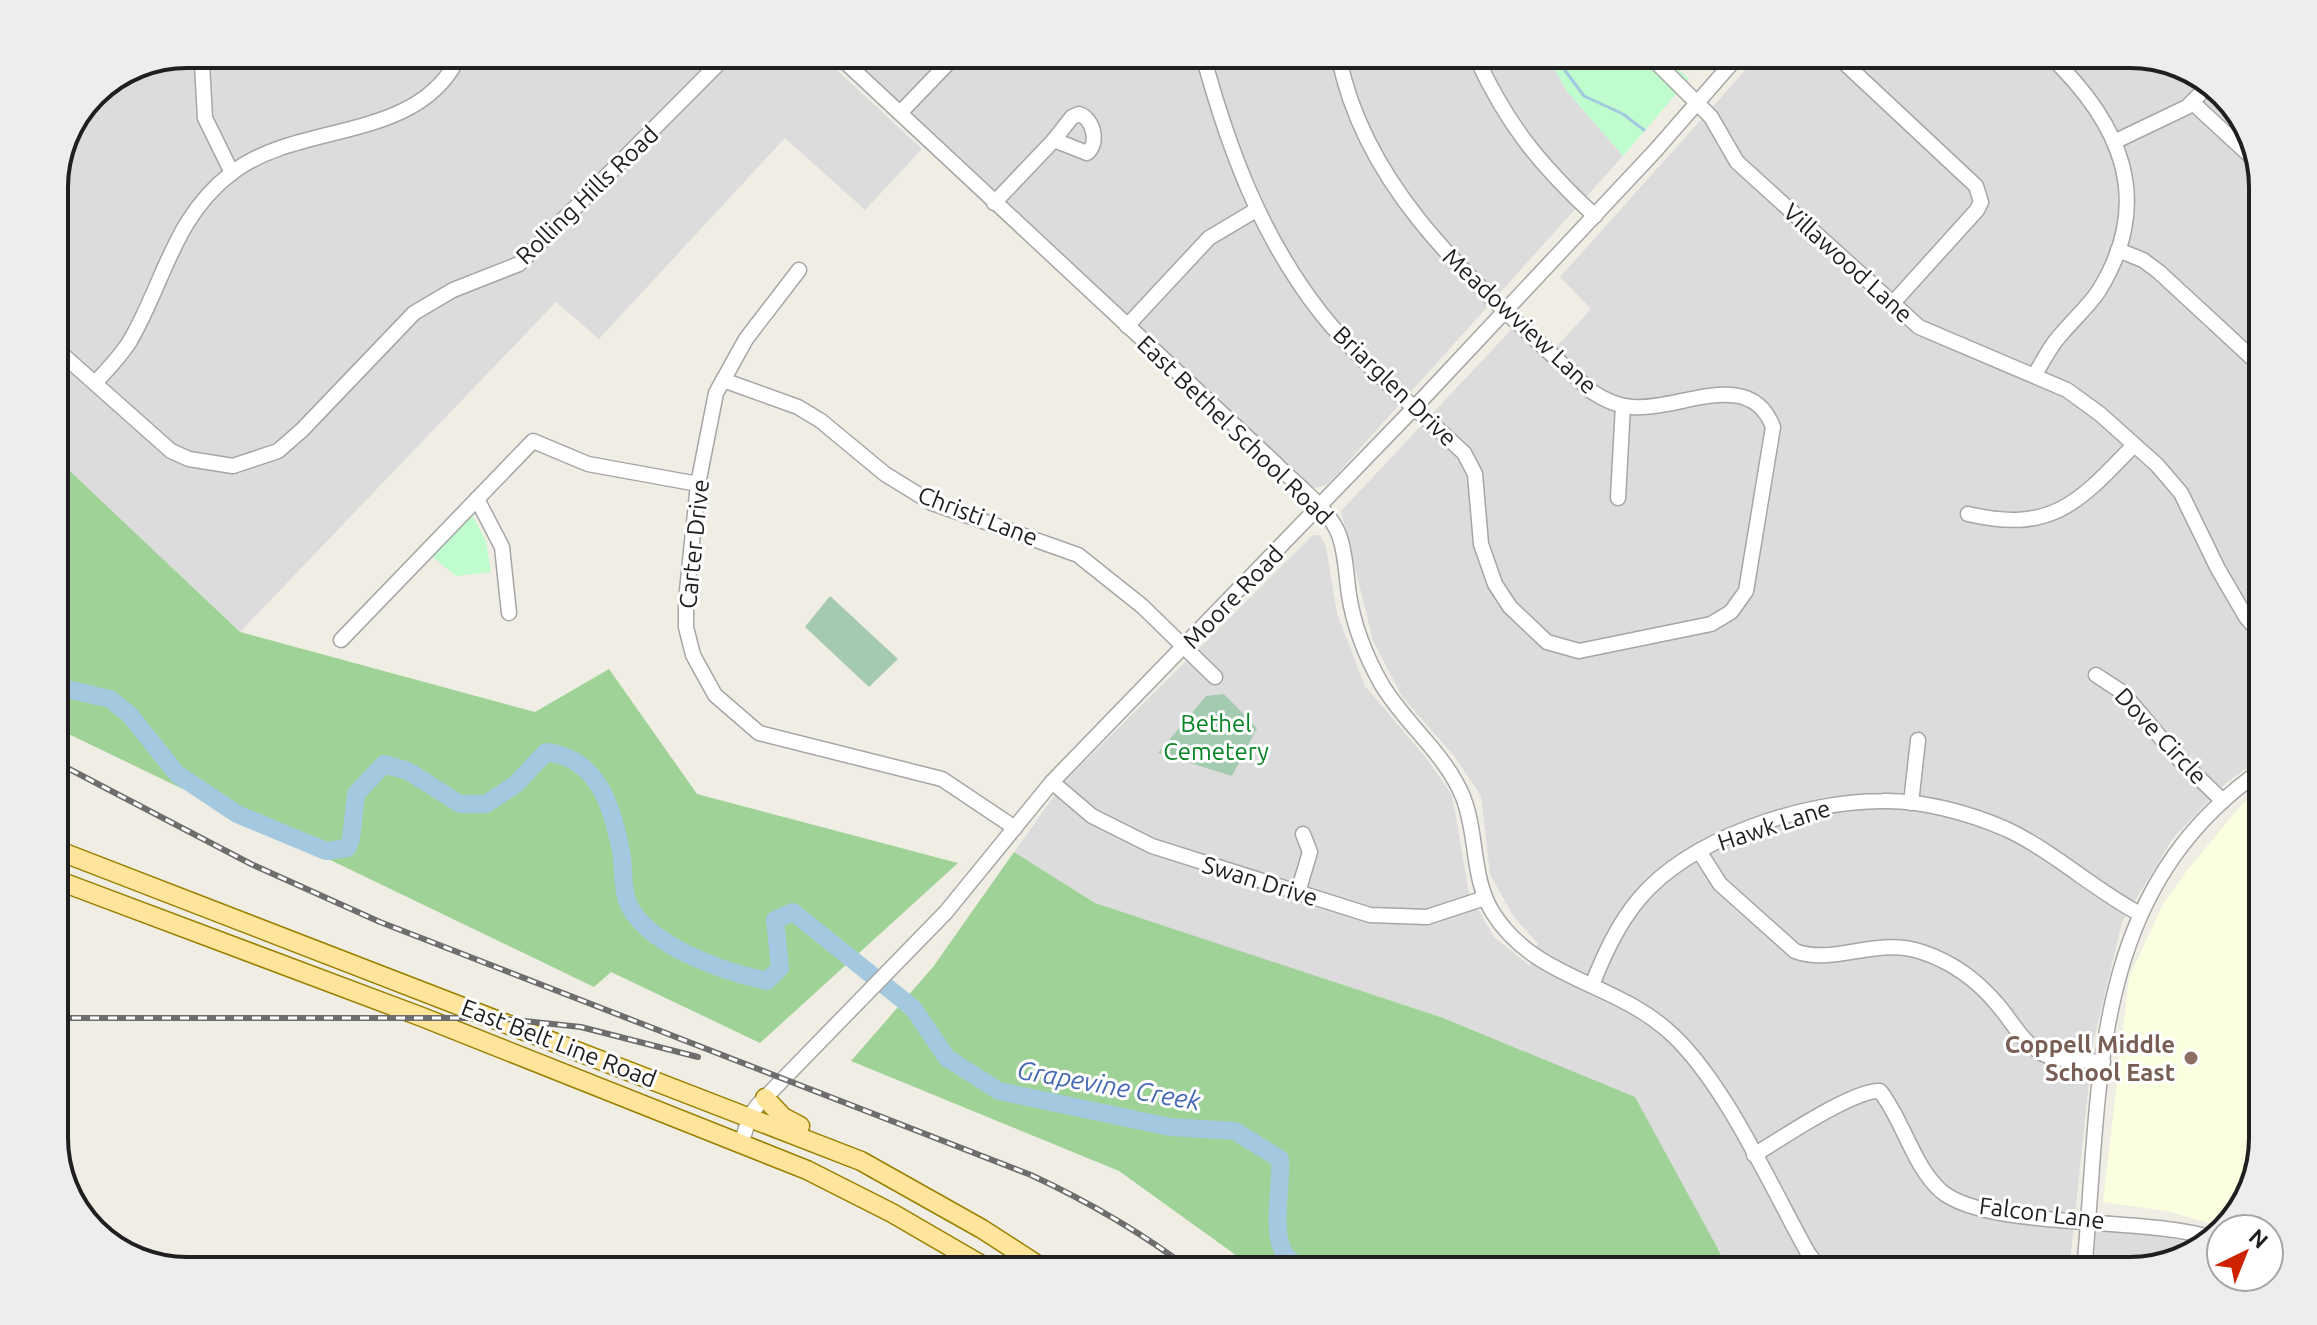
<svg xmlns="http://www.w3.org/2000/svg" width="2317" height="1325" viewBox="0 0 2317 1325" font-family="Ubuntu,sans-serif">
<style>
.residential{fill:#dddcdc}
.education{fill:#faffdf}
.forest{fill:#9ed297}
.cemetery{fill:#a4cab0}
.park{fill:#bffcce}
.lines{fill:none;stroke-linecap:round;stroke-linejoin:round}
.stream{stroke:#a3c8e0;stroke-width:3}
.river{stroke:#a3c8e0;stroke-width:18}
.minor-casing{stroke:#a6a6a6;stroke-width:17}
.major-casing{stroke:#9a8000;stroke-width:21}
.minor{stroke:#fff;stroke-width:14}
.major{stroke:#ffe49b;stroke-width:18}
.rail-casing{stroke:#6d6d6d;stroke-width:6}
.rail{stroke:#fff;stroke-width:3;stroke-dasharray:9;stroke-linecap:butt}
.education-dot{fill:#8d6e63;stroke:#fff;stroke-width:3}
.labels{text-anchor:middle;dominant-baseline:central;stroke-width:6;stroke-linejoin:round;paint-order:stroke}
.street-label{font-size:24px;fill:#1f1f1f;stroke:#fff}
.park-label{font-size:24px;fill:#068425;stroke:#fff}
.education-label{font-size:24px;font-weight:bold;fill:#785e54;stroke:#fff;text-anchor:end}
.water-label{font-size:26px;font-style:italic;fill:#466ab4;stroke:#fff}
.rim{fill:none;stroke:#1f1f1f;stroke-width:4}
</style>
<rect width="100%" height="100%" fill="#f0eee4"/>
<g class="residential">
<polygon points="2130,54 2196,72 2245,120 2263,179 2263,757 2226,783 2173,838 2122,922 2093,1044 2069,1271 1730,1271 1719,1249 1192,938 1095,903 1014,852 1064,782 1313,535 1320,535 1326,546 1337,613 1365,686 1427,759 1452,795 1469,893 1494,937 1530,966 1538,944 1513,916 1490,874 1481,796 1455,757 1403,698 1373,641 1341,511 1524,316 1557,346 1591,309 1560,277 1758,56"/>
<polygon points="1548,57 1566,90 1623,156 1328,484 1309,490 853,60"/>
<polygon points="827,61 922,149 865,210 785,138 599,339 556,302 240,632 54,456 54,179 93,93 136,64"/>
<polygon points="2123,1227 2204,1246 2197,1253 2131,1271 2088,1271 2092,1230"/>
</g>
<polygon class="education" points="2263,789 2263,1139 2245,1204 2223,1227 2166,1211 2103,1202 2129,978 2163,904 2186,872 2241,805"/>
<g class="forest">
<polygon points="54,456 240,632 535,712 609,669 697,794 958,863 760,1043 611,972 594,987 54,727"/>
<polygon points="1014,852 1095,903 1443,1018 1635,1097 1730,1271 1252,1271 1233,1253 1119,1171 851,1061 933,967"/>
</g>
<g class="cemetery">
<polygon points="830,596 898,659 869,687 805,627"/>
<polygon points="1224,694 1257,728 1232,776 1158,753 1206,696"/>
</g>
<g class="park">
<polygon points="1664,56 1689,79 1623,156 1566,90 1548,57"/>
<polygon points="468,507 486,541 491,572 456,576 425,551"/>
</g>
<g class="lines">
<polyline class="stream" points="1555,57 1584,96 1623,114 1644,130"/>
<path class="river" d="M54 686 110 699 129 714 177 774 237 814 326 851 347 848 351 839 356 794 384 764 408 771 460 804H486L516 784 546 752C598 758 612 806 621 851 624 867 622 886 627 900 643 945 725 972 767 981L780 968 775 920 793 912 913 1008 947 1058 999 1091 1170 1127 1235 1131 1280 1159C1282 1186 1271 1230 1284 1253 1288 1259 1297 1266 1302 1271"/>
<defs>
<g id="minor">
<polyline points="1836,55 1976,186 1981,202 1977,210 1892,304"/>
<polyline points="1650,56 1711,117 1737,162 1919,327 2067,390 2100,414 2157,465 2181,493 2218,569 2246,617 2263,637"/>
<path d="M1476 57C1507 125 1541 166 1595 216"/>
<path d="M1204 59C1229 150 1261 236 1320 312 1361 364 1416 408 1464 453L1475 474 1481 544 1495 584 1510 607 1547 642 1579 651 1711 624 1731 612 1746 591 1773 427C1750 366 1679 411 1632 407 1617 406 1603 399 1591 391 1491 296 1368 202 1339 58"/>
<path d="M843 60 1275 463C1295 484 1329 508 1339 535 1346 554 1346 575 1349 595 1354 627 1366 657 1382 685 1406 725 1445 753 1463 797 1478 835 1471 878 1493 913 1534 978 1610 981 1666 1029 1722 1076 1771 1187 1808 1253L1822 1271"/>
<polyline points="202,64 205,118 232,173"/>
<polyline points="2193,103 2258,163"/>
<polyline points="900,113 951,60"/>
<path d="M1079 114C1094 119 1099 144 1087 153L1054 140 1072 117Z"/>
<polyline points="2116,141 2187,107 2209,85"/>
<polyline points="994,203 1054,140"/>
<polyline points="2118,250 2143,260 2159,272 2263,368"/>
<polyline points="799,270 746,339 716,393 698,484 686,600 686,627 693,655 715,695 759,733 942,779 1015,828"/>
<polyline points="1127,326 1209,238 1256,210"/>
<polyline points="54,347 171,451 189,459 233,466 278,451 302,430 414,313 453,290 519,264 721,61"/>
<path d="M2035 374C2043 362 2049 348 2058 338 2071 322 2087 308 2098 292 2156 200 2120 122 2048 54"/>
<polyline points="723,380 798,407 821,421 885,474 932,503 1078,555 1142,606 1215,677"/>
<path d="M95 383C107 370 120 357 130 341 165 281 173 217 233 172 299 122 413 142 456 62"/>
<polyline points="1618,498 1623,406"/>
<polyline points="477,499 502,547 509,613"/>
<path d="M1968 514C2053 534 2080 501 2134 445"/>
<polyline points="341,640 533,441 588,464 698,484"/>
<polyline points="2096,675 2122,692 2177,757 2223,801"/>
<polyline points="1052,782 1092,816 1152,846 1370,915 1427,917 1485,898"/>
<polyline points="1911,803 1918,740"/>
<path d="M1699 851 1720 884 1795 951C1834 966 1877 936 1922 952 1952 962 1977 980 1997 1004 2013 1022 2024 1047 2048 1056 2064 1061 2086 1060 2103 1062"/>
<polyline points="1298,892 1310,852 1303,834"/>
<path d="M1592 985C1604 955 1618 924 1639 899 1690 838 1804 801 1882 801 1922 800 1969 813 2006 829 2053 851 2093 889 2140 914"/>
<polyline points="741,1144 750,1116 757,1106 946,912 1052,782 1415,407 1655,151 1738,56"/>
<path d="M1754 1155C1779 1140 1854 1089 1880 1091 1903 1120 1913 1166 1941 1191 1987 1230 2144 1216 2212 1238"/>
<path d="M2084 1271C2102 1081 2087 891 2263 769"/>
</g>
<g id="major">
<polyline points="54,849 861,1161 982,1229 1047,1271"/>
<polyline points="54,879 422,1017 807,1170 892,1213 992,1271"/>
<polyline points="765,1098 783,1117 800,1126"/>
</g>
</defs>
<use href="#minor" class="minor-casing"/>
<use href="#major" class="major-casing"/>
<use href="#minor" class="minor"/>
<use href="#major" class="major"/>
<defs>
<g id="rail">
<path d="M54 761 251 864 380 922 1031 1175C1089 1202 1141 1232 1192 1271"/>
<polyline points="54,1018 496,1018 581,1027 698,1057"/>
</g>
</defs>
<use href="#rail" class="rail-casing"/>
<use href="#rail" class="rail"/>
</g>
<circle class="education-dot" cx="2191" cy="1058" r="8"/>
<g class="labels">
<g class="street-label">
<text transform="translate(587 195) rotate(-44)">Rolling Hills Road</text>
<text transform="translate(1848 263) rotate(42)">Villawood Lane</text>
<text transform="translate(1520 321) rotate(43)">Meadowview Lane</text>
<text transform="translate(1395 386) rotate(44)">Briarglen Drive</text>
<text transform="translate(1235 430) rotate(44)">East Bethel School Road</text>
<text transform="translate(978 516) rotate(21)">Christi Lane</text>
<text transform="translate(694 544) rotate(-84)">Carter Drive</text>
<text transform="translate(1233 597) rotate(-46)">Moore Road</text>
<text transform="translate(2161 736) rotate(47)">Dove Circle</text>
<text transform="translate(1774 825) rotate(-18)">Hawk Lane</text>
<text transform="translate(1260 881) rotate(17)">Swan Drive</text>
<text transform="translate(559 1043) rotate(21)">East Belt Line Road</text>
<text transform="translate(2042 1213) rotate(7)">Falcon Lane</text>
</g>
<g class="park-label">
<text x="1216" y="723">Bethel<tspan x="1216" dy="28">Cemetery</tspan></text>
</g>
<g class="education-label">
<text x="2175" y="1044">Coppell Middle<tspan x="2175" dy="28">School East</tspan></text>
</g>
<g class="water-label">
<text transform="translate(1109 1085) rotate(10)">Grapevine Creek</text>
</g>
</g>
<path d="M0 0H2317V1325H0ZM187 68H2130A119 119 0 0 1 2249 187V1138A119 119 0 0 1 2130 1257H187A119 119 0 0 1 68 1138V187A119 119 0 0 1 187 68Z" fill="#ededed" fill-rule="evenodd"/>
<path class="rim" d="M187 68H2130A119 119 0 0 1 2249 187V1138A119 119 0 0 1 2130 1257H187A119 119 0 0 1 68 1138V187A119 119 0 0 1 187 68Z"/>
<g transform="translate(2245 1253) rotate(43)"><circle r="38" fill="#ffffff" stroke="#a5a5a5" stroke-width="2"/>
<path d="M0-6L14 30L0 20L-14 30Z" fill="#ce2200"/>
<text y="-12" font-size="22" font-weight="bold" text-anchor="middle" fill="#1f1f1f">N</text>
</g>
</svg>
